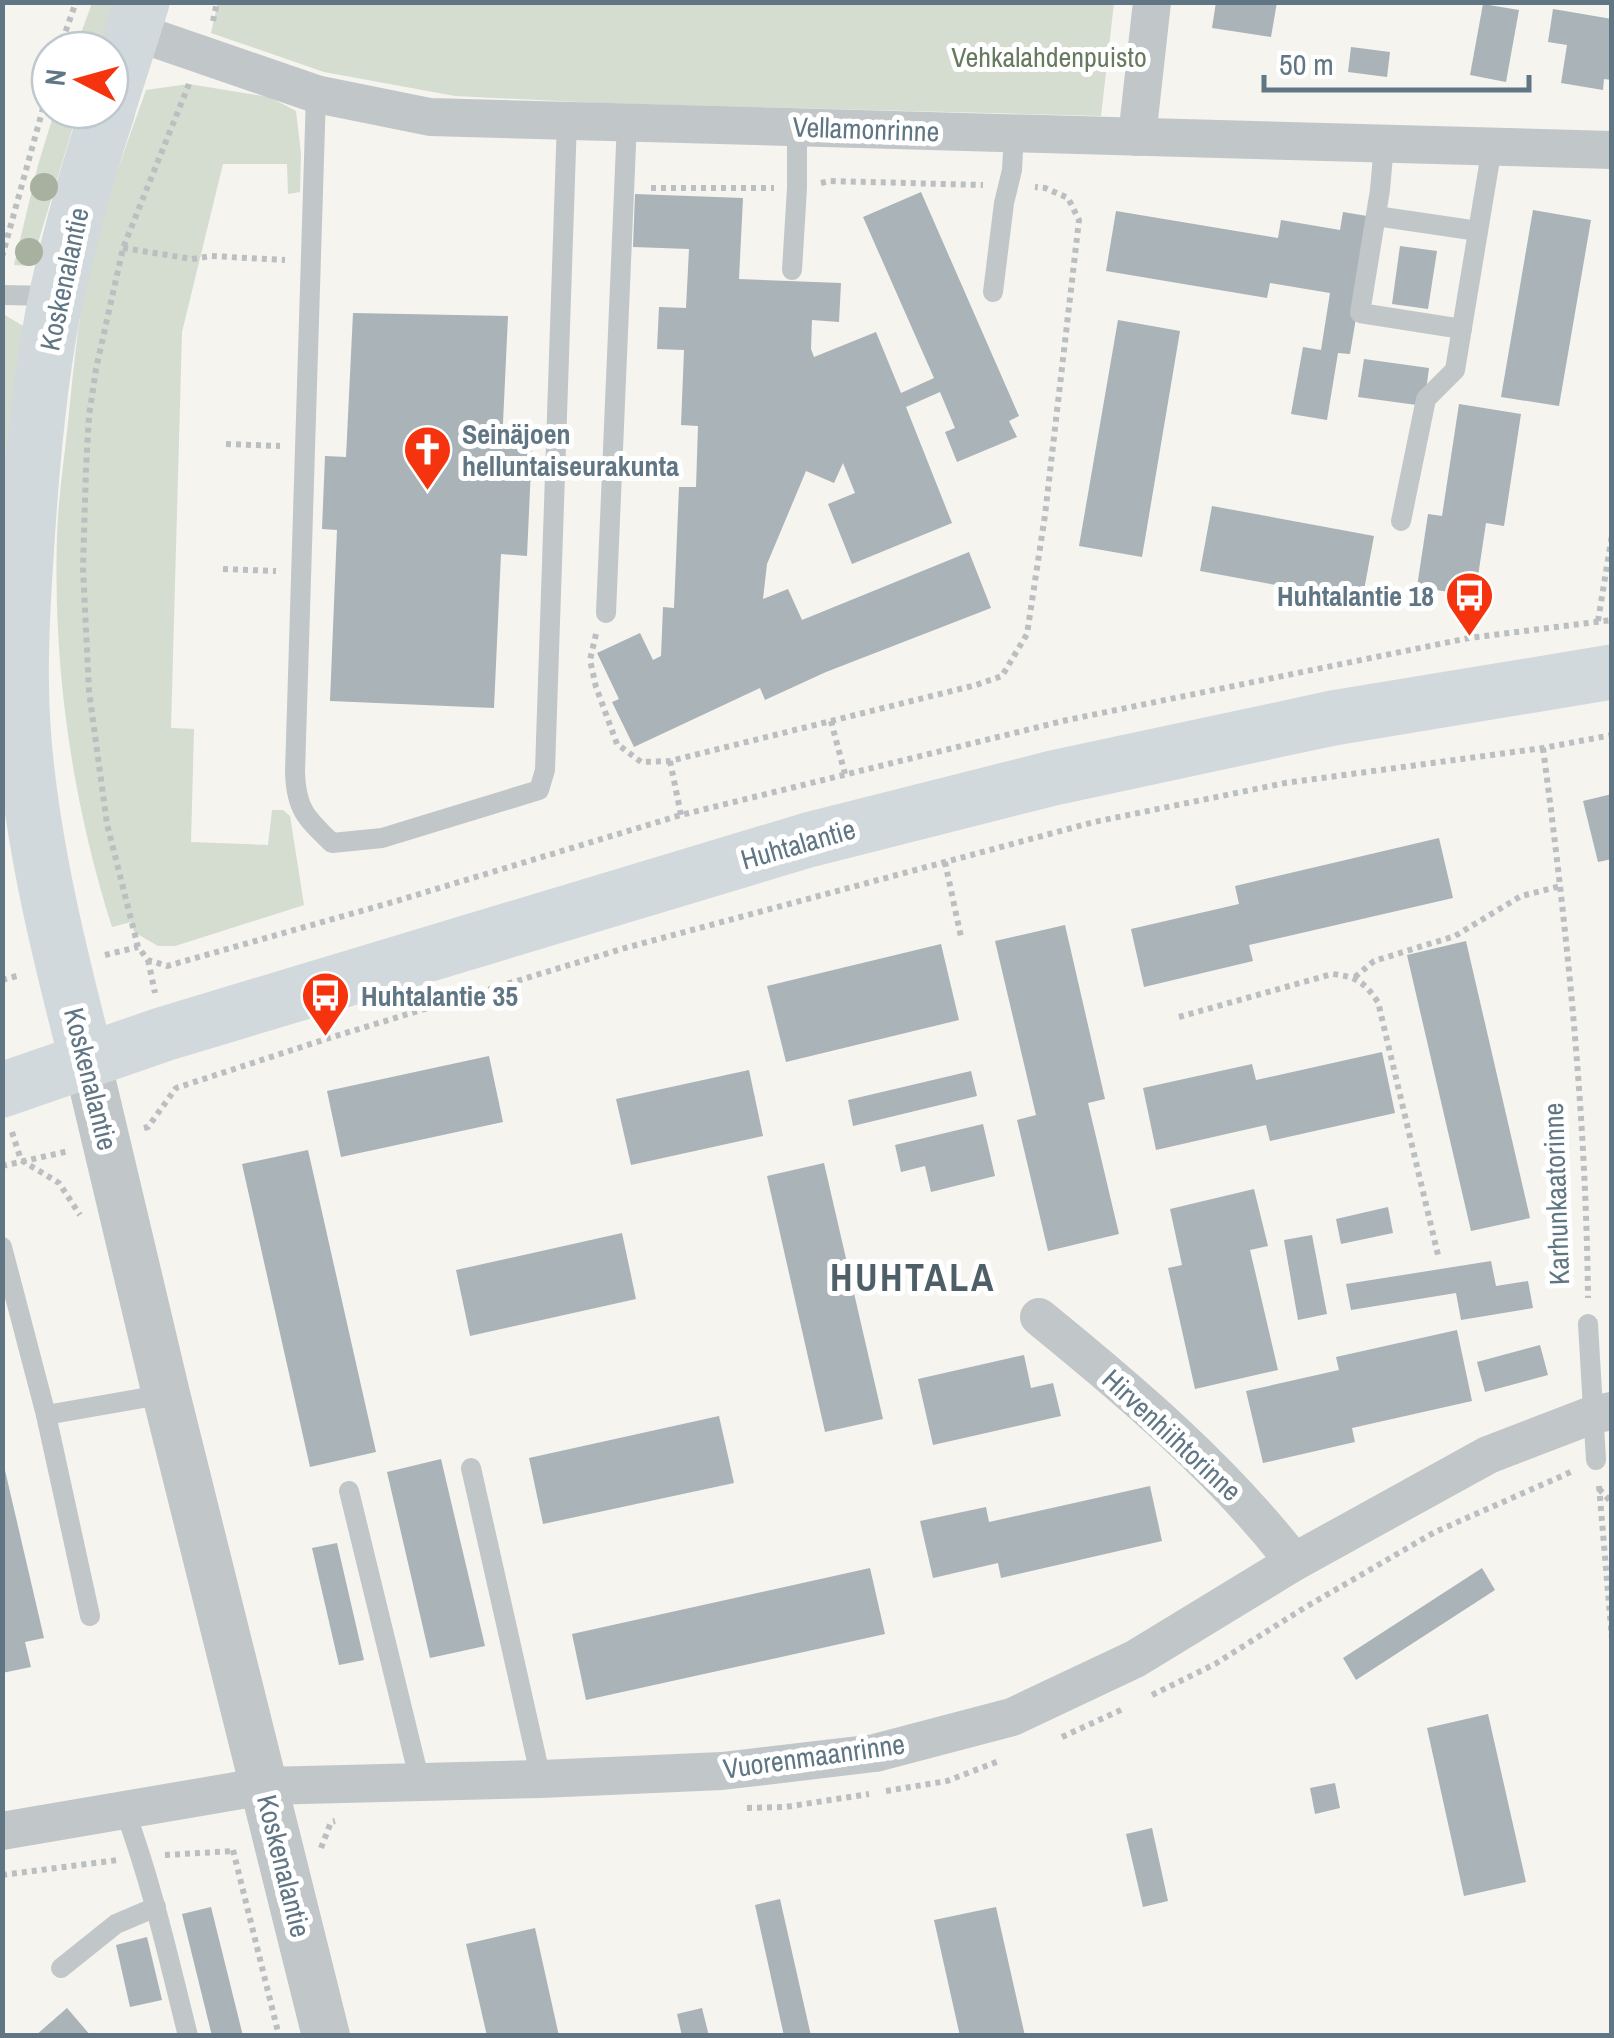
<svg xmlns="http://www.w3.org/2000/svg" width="1614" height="2038" viewBox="0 0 1614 2038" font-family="'Archivo Narrow',sans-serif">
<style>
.green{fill:#d5dcd0}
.building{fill:#a9b3b8}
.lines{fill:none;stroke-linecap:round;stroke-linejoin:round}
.path{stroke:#bcbfc1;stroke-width:6;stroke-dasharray:5 5;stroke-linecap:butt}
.service{stroke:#c1c6c9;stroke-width:20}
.minor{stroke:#c1c6c9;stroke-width:38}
.tertiary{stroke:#c1c6c9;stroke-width:48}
.secondary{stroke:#d2d9dc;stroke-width:55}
.tree{fill:#a7b1a0}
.labels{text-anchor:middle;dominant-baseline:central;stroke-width:10;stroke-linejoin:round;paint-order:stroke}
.park-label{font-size:28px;fill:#677a5f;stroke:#fff}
.street-label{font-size:28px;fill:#607684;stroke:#fff}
.poi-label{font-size:28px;font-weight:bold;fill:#607684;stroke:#fff;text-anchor:start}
.district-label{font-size:38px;font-weight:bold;letter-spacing:2.5px;fill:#4f5f68;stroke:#fff}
</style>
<rect width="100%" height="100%" fill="#f5f4ef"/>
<g class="green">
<polygon points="218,2 1114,3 1101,116 600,103 455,96 324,72 211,33"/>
<polygon points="92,3 115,3 99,50 75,50"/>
<path d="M189 84 269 97 296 111 301 154 300 192 288 194 287 164H223L182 332 171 728 194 729 191 842 268 845 272 810H283L290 816 304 905 175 946H158L134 932 131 922 112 927C72 801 53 669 57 537 58 499 64 461 68 423 73 375 77 326 87 279 100 215 124 152 146 90Z"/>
<polygon points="55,110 78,110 31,266 14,265 38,165"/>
<polygon points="3,314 25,327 3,505 2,320"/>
</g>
<g class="building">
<polygon points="1216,2 1277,2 1271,37 1212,28"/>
<polygon points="1483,4 1519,10 1506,82 1470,75"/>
<polygon points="1553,9 1612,19 1612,80 1604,79 1603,90 1561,83 1567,45 1548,42"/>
<polygon points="1351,47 1390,52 1387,77 1348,72"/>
<polygon points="921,192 1019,416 1009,421 1017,437 957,462 945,432 955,428 940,392 906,407 952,523 852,564 828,504 855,493 843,463 834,483 806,471 767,564 763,599 788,589 802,620 969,552 991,608 826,672 765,700 760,688 634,747 612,702 619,699 597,653 640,633 653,660 661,656 663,607 674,608 679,487 696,487 698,426 681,425 684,350 657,349 659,307 686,308 689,249 633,247 635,194 743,198 739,279 841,283 839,322 812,320 811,349 814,357 876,332 901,393 934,378 863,217"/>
<polygon points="1533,210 1591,220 1559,406 1501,397"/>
<polygon points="1116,211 1278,238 1281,220 1340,230 1343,212 1373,217 1350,354 1338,353 1327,420 1291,414 1303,347 1321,350 1330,293 1270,283 1267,298 1106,271"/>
<polygon points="1400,246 1437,251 1428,309 1392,304"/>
<polygon points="353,313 508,316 502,444 532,445 527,556 501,554 494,708 330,701 337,530 322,529 325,456 346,457"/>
<polygon points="1118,320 1180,331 1142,557 1079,546"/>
<polygon points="1364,359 1429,368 1424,406 1358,397"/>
<polygon points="1459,404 1521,414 1504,526 1486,523 1475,596 1417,587 1428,514 1442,516"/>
<polygon points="1212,506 1374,536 1362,601 1200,571"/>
<polygon points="1612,794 1612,859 1598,862 1583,801"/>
<polygon points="1439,838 1453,898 1249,945 1253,961 1144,987 1131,929 1239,904 1235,886"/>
<polygon points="1065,925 1105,1099 1088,1103 1119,1234 1048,1251 1017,1120 1036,1115 995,941"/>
<polygon points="1466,941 1530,1218 1471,1231 1407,955"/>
<polygon points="941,944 959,1020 786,1062 767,986"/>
<polygon points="1382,1052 1395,1113 1270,1141 1266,1125 1156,1150 1143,1088 1252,1064 1256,1080"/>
<polygon points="489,1056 503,1122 341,1157 327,1091"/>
<polygon points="749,1070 763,1136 631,1165 616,1099"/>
<polygon points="971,1071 977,1096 853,1126 848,1100"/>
<polygon points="983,1124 995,1176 931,1192 925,1166 901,1172 895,1145"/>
<polygon points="308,1150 376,1452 310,1467 242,1164"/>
<polygon points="824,1163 883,1419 825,1432 767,1176"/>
<polygon points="1254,1189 1268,1246 1250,1250 1278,1370 1195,1389 1168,1268 1182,1265 1170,1209"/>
<polygon points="1388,1207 1393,1233 1341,1244 1336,1219"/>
<polygon points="622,1233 636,1299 470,1336 456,1270"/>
<polygon points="1312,1235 1327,1314 1298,1320 1284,1240"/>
<polygon points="1491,1261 1496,1286 1528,1281 1533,1308 1461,1320 1456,1293 1351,1310 1346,1284"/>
<polygon points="1457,1330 1472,1401 1352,1428 1355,1442 1263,1463 1246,1391 1339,1370 1336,1357"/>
<polygon points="1540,1345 1548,1375 1485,1392 1477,1362"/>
<polygon points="1024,1355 1031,1388 1053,1383 1061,1416 933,1445 918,1379"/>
<polygon points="719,1416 734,1483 543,1524 529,1458"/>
<polygon points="441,1459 485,1646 430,1658 387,1472"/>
<polygon points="4,1466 44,1638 25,1642 31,1667 2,1673"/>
<polygon points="1150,1486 1162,1541 1001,1578 998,1563 933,1578 920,1521 986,1507 989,1522"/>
<polygon points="337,1543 364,1660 339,1665 312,1548"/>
<polygon points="870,1568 885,1634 586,1700 572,1634"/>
<polygon points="1482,1568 1495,1590 1356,1680 1343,1658"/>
<polygon points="1488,1714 1526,1882 1464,1896 1427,1728"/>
<polygon points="1335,1783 1340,1808 1315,1814 1310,1788"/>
<polygon points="1152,1828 1168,1901 1143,1907 1126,1834"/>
<polygon points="780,1899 811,2036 784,2036 755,1905"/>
<polygon points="211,1907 243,2036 212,2036 182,1914"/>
<polygon points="996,1907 1025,2036 960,2036 934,1920"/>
<polygon points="535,1928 559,2036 487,2036 466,1944"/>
<polygon points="147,1937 162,2000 130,2007 116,1945"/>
<polygon points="67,2008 91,2036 35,2036"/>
<polygon points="702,2008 709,2036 682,2036 677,2014"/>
</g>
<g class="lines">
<g class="path">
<polyline points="213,21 217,2"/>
<polyline points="59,50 76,2"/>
<polyline points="189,84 123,248 96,369 89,416 86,468 83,568 89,691 107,824 138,947 148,960 167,966 393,902 681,815 1067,720 1469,638 1612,620"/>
<polyline points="821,183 829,181 983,185"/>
<polyline points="651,188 774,188"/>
<polyline points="123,248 192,259 211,256 285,260"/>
<polyline points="2,257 50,83"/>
<polyline points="226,444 280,446"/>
<polyline points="223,569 276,571"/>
<polyline points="1598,621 1612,535"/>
<polyline points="596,634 590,660 596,687 617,744 641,762 670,761 976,685 1002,676 1027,634 1045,515 1079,220 1068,198 1045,188 1035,187"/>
<polyline points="831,721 845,774"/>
<path d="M1543 748C1567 930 1586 1114 1588 1298"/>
<polyline points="670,761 681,815"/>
<polyline points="945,862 961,937"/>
<polyline points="105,955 138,947"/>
<polyline points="148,960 155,993"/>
<polyline points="1355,977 1374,961 1455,936 1521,896 1561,886"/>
<polyline points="2,980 20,975"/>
<path d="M1179 1017 1332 974C1357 977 1363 981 1378 1002L1438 1255"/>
<polyline points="144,1128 148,1127 176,1088 326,1039 625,948 1094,822 1285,783 1543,748 1612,735"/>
<polyline points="12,1132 21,1160 59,1183 80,1215"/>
<polyline points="2,1166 69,1151"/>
<polyline points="1599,1486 1612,1639"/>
<polyline points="1599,1489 1612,1503"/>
<polyline points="1152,1695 1215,1664 1304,1608 1435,1532 1573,1471"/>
<polyline points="1062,1737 1123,1709"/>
<polyline points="886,1791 947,1781 999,1761"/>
<polyline points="747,1808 785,1807 869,1794"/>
<polyline points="321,1848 331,1822 335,1821"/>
<polyline points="233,1850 279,2036"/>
<polyline points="165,1855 234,1851"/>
<polyline points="2,1875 118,1860"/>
</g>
<g class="service">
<path d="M316 94 295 772C296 809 306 818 332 843L382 838 539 790 545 770 567 120"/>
<polyline points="1384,144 1380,190 1360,313 1462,329"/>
<polyline points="1376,216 1478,231"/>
<polyline points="792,270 797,188 797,127"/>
<polyline points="993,292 1004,203 1012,170 1014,133"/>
<polyline points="2,295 54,296"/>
<polyline points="1401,521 1426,399 1455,370 1492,147"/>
<polyline points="606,613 627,122"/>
<polyline points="2,1247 46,1415 166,1394"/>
<polyline points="1588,1324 1596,1460"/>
<polyline points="46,1415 90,1616"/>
<polyline points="471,1468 541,1779"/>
<polyline points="349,1491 420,1782"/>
<path d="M125 1811C152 1884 169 1960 188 2036"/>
<polyline points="61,1968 116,1924 156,1907"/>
</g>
<g class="minor">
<polyline points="133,31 316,94 430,117 1612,150"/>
<polyline points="1137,137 1152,2"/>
<path d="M1039 1317C1130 1391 1222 1469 1294 1562"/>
<polyline points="2,1831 265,1786 541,1779 722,1771 875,1753 1012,1717 1135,1659 1294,1562 1488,1455 1592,1415 1612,1411"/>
</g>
<polyline class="tertiary" points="87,1061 166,1394 326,2036"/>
<g class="secondary">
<polyline points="110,102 142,2"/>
<path d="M87 1061C60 956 33 848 24 740 19 680 22 618 26 558 31 473 39 376 57 293 71 231 88 170 108 110"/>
<polyline points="2,1090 164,1034 808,840 1053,778 1333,718 1612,672"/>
</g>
</g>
<g class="tree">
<circle cx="44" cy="187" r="14"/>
<circle cx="29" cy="252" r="14"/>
</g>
<defs>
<symbol id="church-pin" viewBox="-11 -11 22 30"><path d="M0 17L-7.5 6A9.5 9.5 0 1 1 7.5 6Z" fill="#f5340f" stroke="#fff"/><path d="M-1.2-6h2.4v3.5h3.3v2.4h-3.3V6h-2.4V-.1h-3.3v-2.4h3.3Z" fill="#fff"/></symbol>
<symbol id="bus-pin" viewBox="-11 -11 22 30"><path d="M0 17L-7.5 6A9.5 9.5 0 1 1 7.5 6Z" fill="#f5340f" stroke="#fff"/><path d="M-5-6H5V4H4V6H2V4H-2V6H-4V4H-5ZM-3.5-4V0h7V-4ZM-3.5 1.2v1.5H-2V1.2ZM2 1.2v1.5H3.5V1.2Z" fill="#fff"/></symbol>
</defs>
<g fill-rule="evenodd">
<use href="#church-pin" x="400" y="422" width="55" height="75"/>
<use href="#bus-pin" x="1442" y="568" width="55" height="75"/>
<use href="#bus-pin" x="298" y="968" width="55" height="75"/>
</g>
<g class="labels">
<g class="park-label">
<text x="1049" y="57">Vehkalahdenpuisto</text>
</g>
<g class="street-label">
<text transform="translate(866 129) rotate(2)">Vellamonrinne</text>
<text transform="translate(64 279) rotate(-78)">Koskenalantie</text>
<text transform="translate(798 844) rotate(-16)">Huhtalantie</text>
<text transform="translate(91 1079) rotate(76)">Koskenalantie</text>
<text transform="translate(1556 1194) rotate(-92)">Karhunkaatorinne</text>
<text transform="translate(1172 1435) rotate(43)">Hirvenhiihtorinne</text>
<text transform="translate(814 1756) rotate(-8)">Vuorenmaanrinne</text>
<text transform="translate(284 1866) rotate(76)">Koskenalantie</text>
</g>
<g class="poi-label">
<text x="462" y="434">Seinäjoen<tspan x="462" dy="32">helluntaiseurakunta</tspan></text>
<text x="1434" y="596" text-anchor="end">Huhtalantie 18</text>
<text x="361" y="996">Huhtalantie 35</text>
</g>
<g class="district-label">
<text x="913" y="1277">HUHTALA</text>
</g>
</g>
<rect width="1614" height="2038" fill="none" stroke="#607684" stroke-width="10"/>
<g transform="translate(80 80) rotate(276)"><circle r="48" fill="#ffffff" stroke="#bfc8ce" stroke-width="2.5"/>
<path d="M0-8L18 38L0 25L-18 38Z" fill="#f5340f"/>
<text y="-15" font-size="28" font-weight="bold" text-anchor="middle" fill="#607684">N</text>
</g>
<path d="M1264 75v15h265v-15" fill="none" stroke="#607684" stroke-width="5"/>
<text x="1279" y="75" font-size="30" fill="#607684" stroke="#ffffff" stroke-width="8" paint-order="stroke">50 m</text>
</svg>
